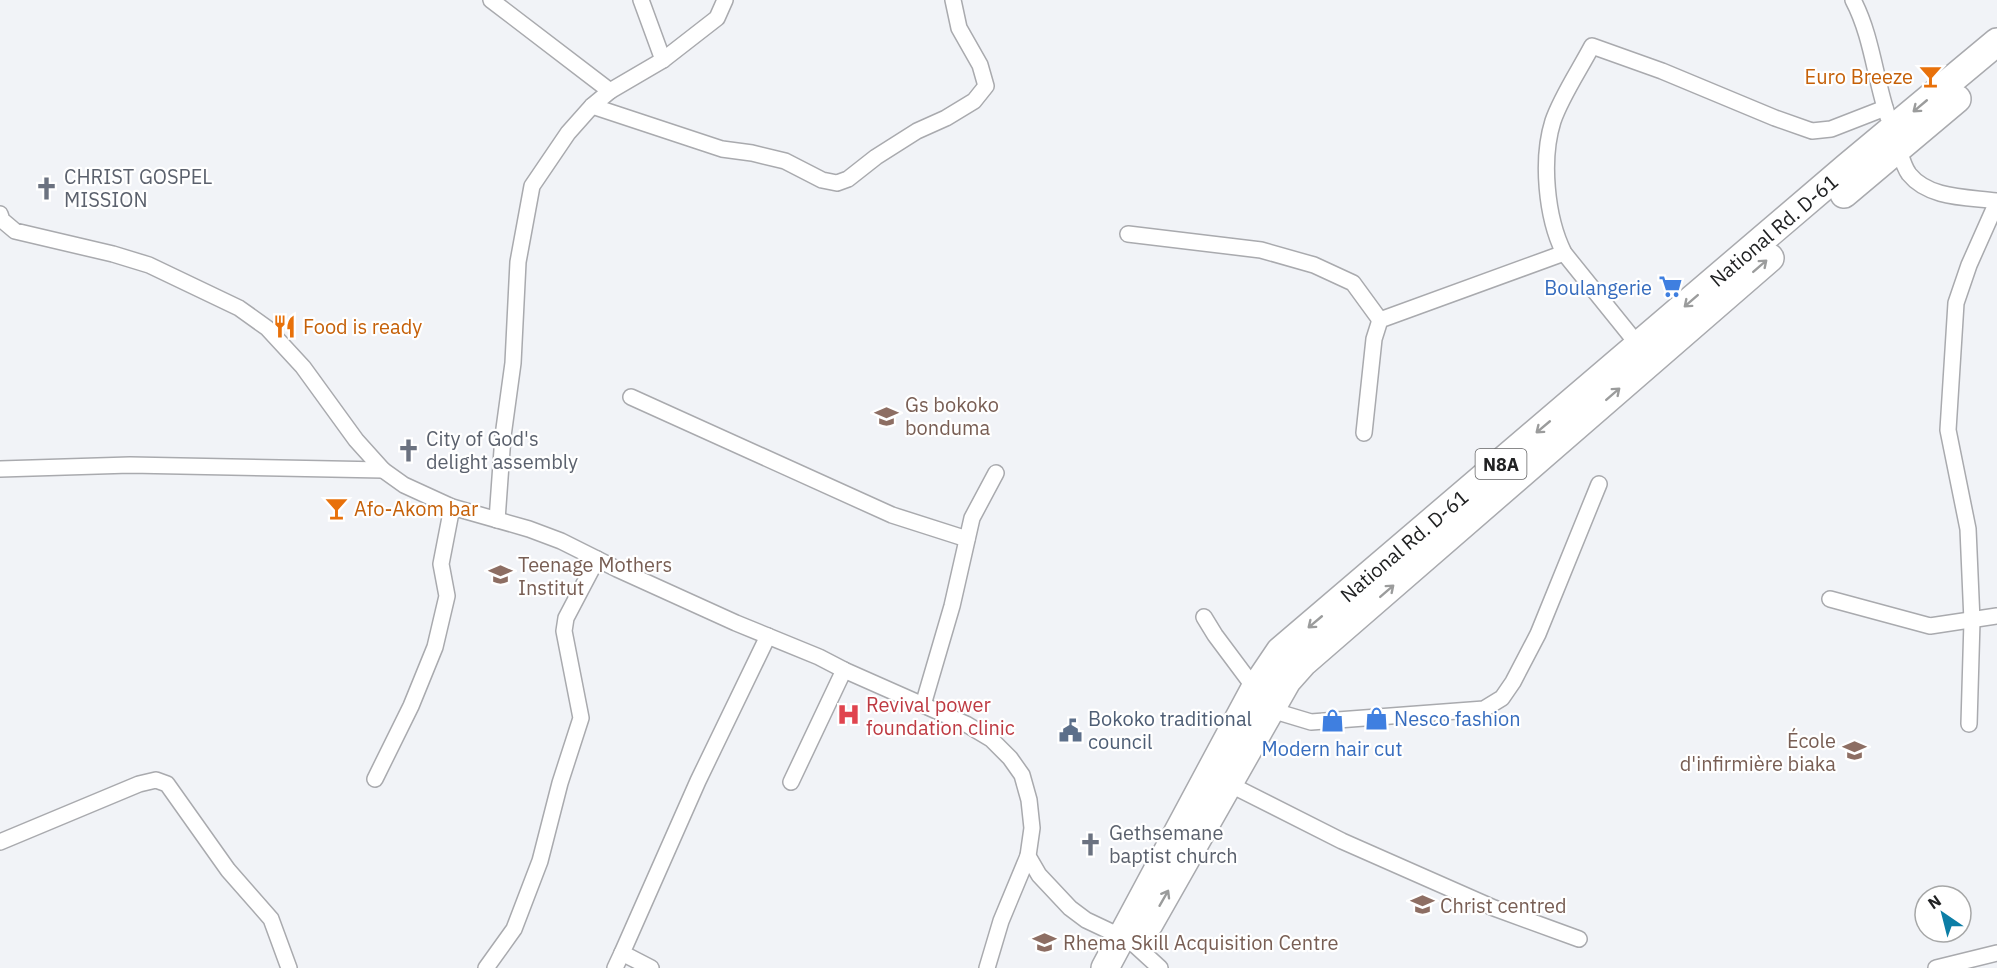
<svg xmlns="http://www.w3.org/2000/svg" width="1997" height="968" viewBox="0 0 1997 968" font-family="'IBM Plex Sans',sans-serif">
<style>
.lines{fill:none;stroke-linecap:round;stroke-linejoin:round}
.street-casing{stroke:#a9aaae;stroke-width:18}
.highway-casing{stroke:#a9aaae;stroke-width:30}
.street{stroke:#fff;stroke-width:15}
.highway{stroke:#fff;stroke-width:27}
.oneway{stroke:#9b9c9c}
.labels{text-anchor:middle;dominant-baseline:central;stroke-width:4.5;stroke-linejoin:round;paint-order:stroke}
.shield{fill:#fff;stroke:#646465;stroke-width:1.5}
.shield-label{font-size:18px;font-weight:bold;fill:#212223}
.food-label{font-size:20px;fill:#c56008;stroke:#fff;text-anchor:start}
.worship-label{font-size:20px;fill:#5b616d;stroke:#fff;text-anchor:start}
.street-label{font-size:20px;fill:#212223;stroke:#fff}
.shop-label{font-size:20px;fill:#366cbe;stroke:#fff;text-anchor:end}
.education-label{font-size:20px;fill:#785e54;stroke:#fff;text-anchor:start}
.health-label{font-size:20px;fill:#be3a42;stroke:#fff;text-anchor:start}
.service-label{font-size:20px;fill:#4e5e75;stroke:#fff;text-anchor:start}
</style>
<rect width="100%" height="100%" fill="#f1f3f7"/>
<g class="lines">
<defs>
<g id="street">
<polyline points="491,0 610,91 592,106 568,133 532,186 518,262 513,363 503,436 497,520"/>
<polyline points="641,0 663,60"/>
<path d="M1853 0C1872 36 1875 79 1888 117"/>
<polyline points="610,91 663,60 717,18 725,0"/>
<polyline points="592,106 722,149 752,153 785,161 822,180 837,183 848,179 876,157 917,131 946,118 974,101 986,86 980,65 959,28 953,0"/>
<path d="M1897 143C1900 152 1903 166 1909 174 1929 199 1968 197 1997 201"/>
<polyline points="0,214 2,220 15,231 113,254 149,265 239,308 267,328 303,367 356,440 383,470 404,485 452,507 529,529 561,541 617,569 736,623 819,657 844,670 966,724 991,739 1010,758 1022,775 1029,800 1032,828 1028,856 1039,875 1070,908 1086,920 1122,937 1136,946 1160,968"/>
<polyline points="1128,234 1261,250 1314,265 1353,283 1380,320"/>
<path d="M1639 346 1564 253C1546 217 1541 159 1553 121 1561 97 1580 69 1592 46L1662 71 1775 118 1812 131 1831 129 1885 108"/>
<polyline points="631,397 892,515 967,539"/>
<polyline points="1364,433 1374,339 1380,320 1564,253"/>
<polyline points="0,469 130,465 383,470"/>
<polyline points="1830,599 1930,626 1997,616"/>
<polyline points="1204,617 1215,635 1271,710 1311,722 1484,709 1502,698 1513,682 1538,634 1599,484"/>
<polyline points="923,705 952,606 972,518 996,473"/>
<polyline points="1969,724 1972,621 1968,529 1948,430 1956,303 1969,265 1997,202"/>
<polyline points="375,779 411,706 435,647 447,596 441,564 452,507"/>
<polyline points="791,782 844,670"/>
<polyline points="1229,784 1342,841 1494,908 1579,939"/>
<polyline points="0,842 139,784 156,780 167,784 228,870 271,919 289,968"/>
<polyline points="486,968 514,929 540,861 560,783 581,718 564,631 566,618 597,559"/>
<polyline points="615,968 622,953"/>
<polyline points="651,968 622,953 698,781 768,636"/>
<polyline points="987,968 1001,921 1028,856"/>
<polyline points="1936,968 1997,953"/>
</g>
<g id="highway">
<polyline points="1844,194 1957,99"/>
<polyline points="1149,924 1287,681 1303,663 1770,258"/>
<path id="s1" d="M1105 968 1255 688 1280 651 1847 167 1997 42"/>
</g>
</defs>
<use href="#street" class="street-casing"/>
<use href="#highway" class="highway-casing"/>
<use href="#street" class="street"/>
<use href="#highway" class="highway"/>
</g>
<defs><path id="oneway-shaft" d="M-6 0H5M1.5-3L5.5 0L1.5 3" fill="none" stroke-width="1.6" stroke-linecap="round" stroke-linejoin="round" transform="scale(1.5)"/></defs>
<g class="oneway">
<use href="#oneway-shaft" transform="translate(1920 106) rotate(140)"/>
<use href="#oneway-shaft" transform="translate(1760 266) rotate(-41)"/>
<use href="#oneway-shaft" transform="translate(1691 301) rotate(139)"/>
<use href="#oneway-shaft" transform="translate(1613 394) rotate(-41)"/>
<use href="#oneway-shaft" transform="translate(1543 427) rotate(140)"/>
<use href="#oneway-shaft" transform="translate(1387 591) rotate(-41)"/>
<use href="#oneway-shaft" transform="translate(1315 622) rotate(140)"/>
<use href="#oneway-shaft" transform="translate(1164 898) rotate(-60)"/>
</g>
<defs>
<symbol id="bar-bare" viewBox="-9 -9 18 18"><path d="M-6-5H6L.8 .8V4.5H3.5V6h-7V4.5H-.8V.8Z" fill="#e8710a" stroke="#fff" stroke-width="2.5" paint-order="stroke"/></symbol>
<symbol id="church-bare" viewBox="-9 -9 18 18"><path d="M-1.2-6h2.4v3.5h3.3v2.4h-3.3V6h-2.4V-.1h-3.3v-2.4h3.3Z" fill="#6b7280" stroke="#fff" stroke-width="2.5" paint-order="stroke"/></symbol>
<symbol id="supermarket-bare" viewBox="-9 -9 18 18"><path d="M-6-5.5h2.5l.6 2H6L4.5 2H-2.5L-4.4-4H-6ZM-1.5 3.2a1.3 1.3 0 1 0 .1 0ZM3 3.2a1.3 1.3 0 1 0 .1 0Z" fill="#3f7fe0" stroke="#fff" stroke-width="2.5" paint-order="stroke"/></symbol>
<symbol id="restaurant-bare" viewBox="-9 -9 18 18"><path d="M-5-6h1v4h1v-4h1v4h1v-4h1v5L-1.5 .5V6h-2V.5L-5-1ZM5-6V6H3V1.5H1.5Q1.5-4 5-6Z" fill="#e8710a" stroke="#fff" stroke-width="2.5" paint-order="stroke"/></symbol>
<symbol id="school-bare" viewBox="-9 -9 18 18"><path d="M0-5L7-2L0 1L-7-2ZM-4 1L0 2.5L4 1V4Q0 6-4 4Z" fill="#8d6e63" stroke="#fff" stroke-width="2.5" paint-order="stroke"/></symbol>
<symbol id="hospital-bare" viewBox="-9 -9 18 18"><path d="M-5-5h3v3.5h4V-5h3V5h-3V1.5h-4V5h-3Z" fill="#e0444e" stroke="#fff" stroke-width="2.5" paint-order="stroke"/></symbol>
<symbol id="shop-bare" viewBox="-9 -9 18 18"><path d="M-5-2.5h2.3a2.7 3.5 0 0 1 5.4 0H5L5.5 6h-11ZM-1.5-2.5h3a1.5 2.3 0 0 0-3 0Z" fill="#3f7fe0" stroke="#fff" stroke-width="2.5" paint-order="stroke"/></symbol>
<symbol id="civic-bare" viewBox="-9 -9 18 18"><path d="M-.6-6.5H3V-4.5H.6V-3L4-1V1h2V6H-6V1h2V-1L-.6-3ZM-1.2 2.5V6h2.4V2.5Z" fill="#5c6f8a" stroke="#fff" stroke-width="2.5" paint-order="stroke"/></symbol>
<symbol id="university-bare" viewBox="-9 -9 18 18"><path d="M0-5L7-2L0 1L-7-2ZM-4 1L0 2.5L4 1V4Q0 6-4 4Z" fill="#8d6e63" stroke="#fff" stroke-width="2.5" paint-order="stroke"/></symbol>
</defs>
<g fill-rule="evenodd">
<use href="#bar-bare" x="1914" y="60" width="33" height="33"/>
<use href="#church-bare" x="30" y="172" width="33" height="33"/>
<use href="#supermarket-bare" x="1654" y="270" width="33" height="33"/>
<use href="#restaurant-bare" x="268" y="310" width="33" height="33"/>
<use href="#school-bare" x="870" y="400" width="33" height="33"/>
<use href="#church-bare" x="392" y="434" width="33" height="33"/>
<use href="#bar-bare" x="320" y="492" width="33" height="33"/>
<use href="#school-bare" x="484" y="558" width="33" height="33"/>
<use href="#hospital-bare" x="832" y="698" width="33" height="33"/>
<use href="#shop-bare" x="1360" y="702" width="33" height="33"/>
<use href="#shop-bare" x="1316" y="704" width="33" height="33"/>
<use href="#civic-bare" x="1054" y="714" width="33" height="33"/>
<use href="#university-bare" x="1838" y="734" width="33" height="33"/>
<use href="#church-bare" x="1074" y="828" width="33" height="33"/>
<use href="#school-bare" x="1406" y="888" width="33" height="33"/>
<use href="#university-bare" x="1028" y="926" width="33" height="33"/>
</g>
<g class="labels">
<rect class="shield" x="1475.5" y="449" width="51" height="30" rx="4.5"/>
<g class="shield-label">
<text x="1501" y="464">N8A</text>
</g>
<g class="food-label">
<text x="1913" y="76" text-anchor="end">Euro Breeze</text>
<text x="303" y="326">Food is ready</text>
<text x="354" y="508">Afo-Akom bar</text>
</g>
<g class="worship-label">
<text x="64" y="176">CHRIST GOSPEL<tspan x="64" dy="23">MISSION</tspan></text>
<text x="426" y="438">City of God's<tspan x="426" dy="23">delight assembly</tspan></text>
<text x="1109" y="832">Gethsemane<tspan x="1109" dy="23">baptist church</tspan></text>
</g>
<g class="street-label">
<text stroke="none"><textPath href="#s1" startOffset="1011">National Rd. D-61</textPath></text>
<text stroke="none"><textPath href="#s1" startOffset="525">National Rd. D-61</textPath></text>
</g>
<g class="shop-label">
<text x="1652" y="287">Boulangerie</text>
<text x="1394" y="718" text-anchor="start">Nesco fashion</text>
<text x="1332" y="748" text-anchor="middle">Modern hair cut</text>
</g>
<g class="education-label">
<text x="905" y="404">Gs bokoko<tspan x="905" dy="23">bonduma</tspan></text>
<text x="518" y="564">Teenage Mothers<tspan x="518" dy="23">Institut</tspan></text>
<text x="1836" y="740" text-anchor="end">École<tspan x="1836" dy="23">d'infirmière biaka</tspan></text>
<text x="1440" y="905">Christ centred</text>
<text x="1063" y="942">Rhema Skill Acquisition Centre</text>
</g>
<g class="health-label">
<text x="866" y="704">Revival power<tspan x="866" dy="23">foundation clinic</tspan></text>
</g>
<g class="service-label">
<text x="1088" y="718">Bokoko traditional<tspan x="1088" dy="23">council</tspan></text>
</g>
</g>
<g transform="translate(1943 914) rotate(325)"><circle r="28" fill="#ffffff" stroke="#a6a7a7" stroke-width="1.5"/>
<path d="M0-4.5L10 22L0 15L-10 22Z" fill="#0c7ea6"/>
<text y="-9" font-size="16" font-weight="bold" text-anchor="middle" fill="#212223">N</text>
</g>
</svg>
